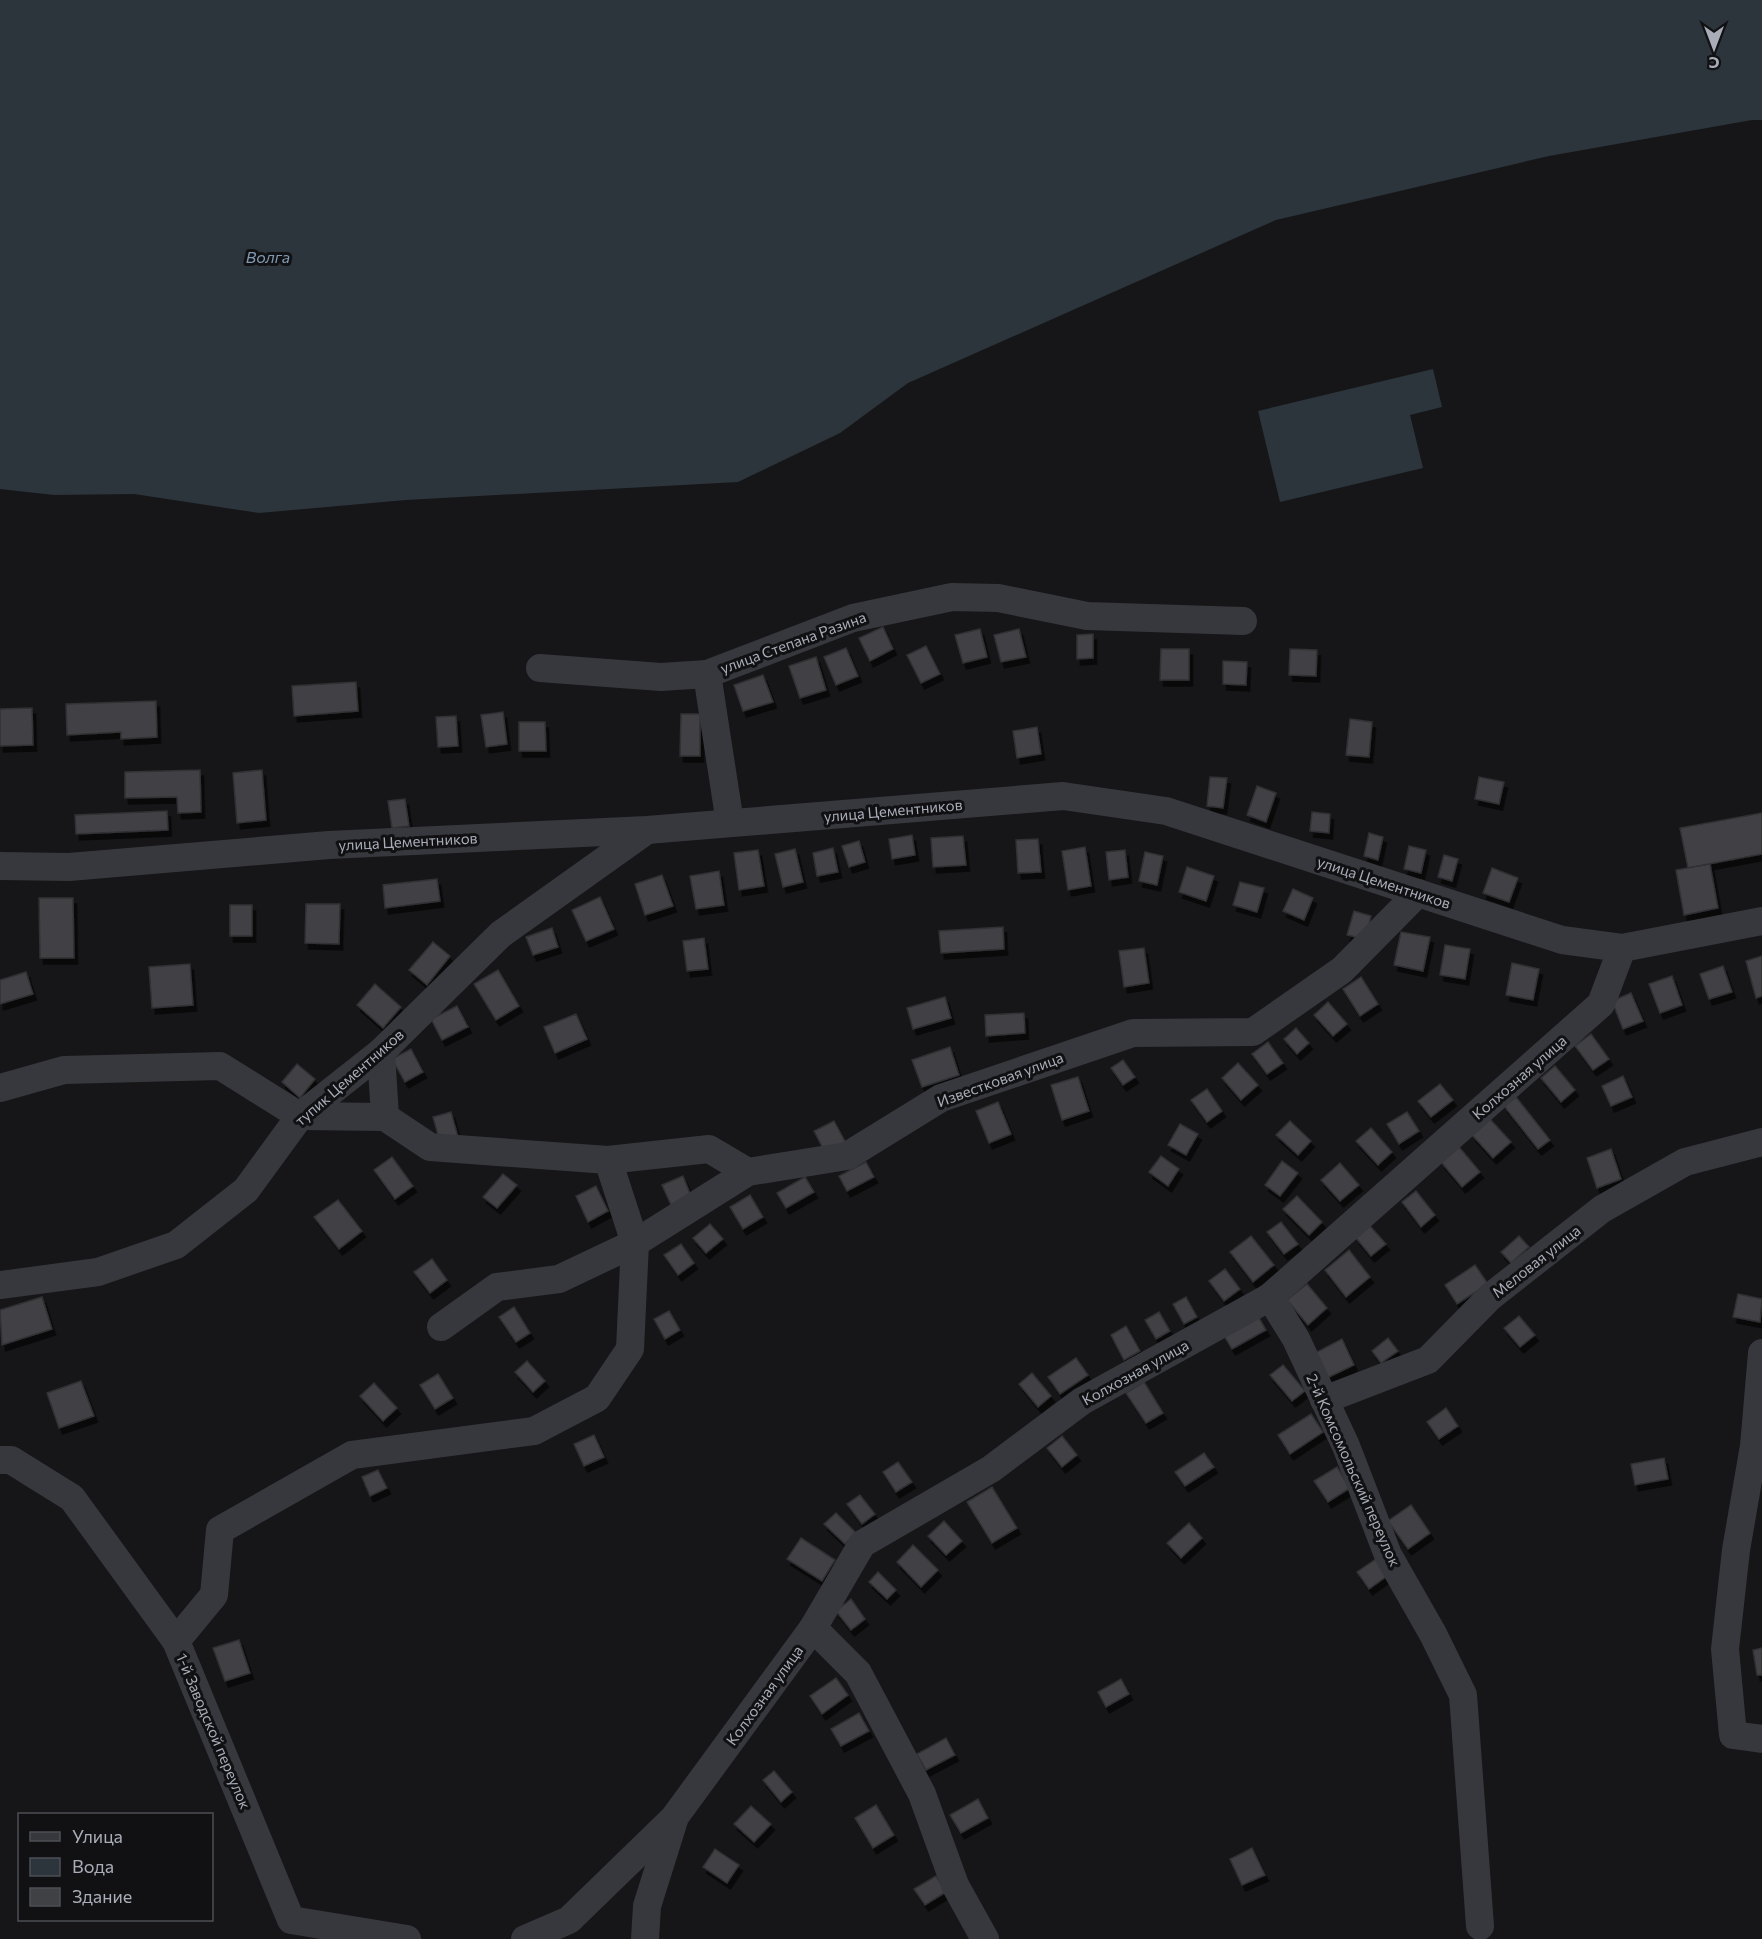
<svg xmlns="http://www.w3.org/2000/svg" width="1762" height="1939" viewBox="0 0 1762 1939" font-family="Commissioner,sans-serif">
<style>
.water{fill:#2c353c}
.building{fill:#404145;stroke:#303034;stroke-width:1.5;filter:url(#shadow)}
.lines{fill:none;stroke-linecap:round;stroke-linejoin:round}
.minor{stroke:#37383d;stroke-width:28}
.labels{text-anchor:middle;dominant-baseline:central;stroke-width:6;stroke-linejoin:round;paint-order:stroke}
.street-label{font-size:15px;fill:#a8adb8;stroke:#111113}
.water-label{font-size:16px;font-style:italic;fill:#7f9bb3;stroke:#111113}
</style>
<defs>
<filter id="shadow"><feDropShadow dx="3.5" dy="6" stdDeviation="0" flood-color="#0009"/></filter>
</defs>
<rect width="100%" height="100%" fill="#161618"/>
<g class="water">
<polygon points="0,0 1762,0 1762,120 1752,120 1549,156 1276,220 908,383 840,433 738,482 406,500 259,513 134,494 54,495 0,489"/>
<polygon points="1433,369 1442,407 1410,415 1423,468 1280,502 1258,411"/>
</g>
<g class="building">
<polygon points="883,627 893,649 870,661 859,638"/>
<polygon points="980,629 987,657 963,663 955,635"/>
<polygon points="1019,629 1026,657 1001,662 994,635"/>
<polygon points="1093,634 1093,658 1077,659 1077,635"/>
<polygon points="926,646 940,674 921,683 907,655"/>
<polygon points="846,648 858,676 836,685 824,657"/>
<polygon points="1161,649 1189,649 1189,680 1160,680"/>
<polygon points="1290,649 1317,650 1316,676 1289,675"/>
<polygon points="816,657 826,690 800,698 789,666"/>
<polygon points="1223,661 1247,662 1246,685 1223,684"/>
<polygon points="763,675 773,702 743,711 734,685"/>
<polygon points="356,682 358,711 294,716 292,686"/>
<polygon points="156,701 157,737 121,739 121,732 67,735 66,704"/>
<polygon points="32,708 33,745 0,746 0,709"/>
<polygon points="503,712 507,744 486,747 481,715"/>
<polygon points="681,714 700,714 700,756 680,756"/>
<polygon points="456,716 458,746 438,747 436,717"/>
<polygon points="1350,719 1372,722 1369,757 1346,755"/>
<polygon points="519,722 545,722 546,751 519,751"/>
<polygon points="1037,727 1041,754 1017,758 1013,731"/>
<polygon points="200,770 201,812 178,813 177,797 125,798 125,772"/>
<polygon points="262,770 266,820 237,823 233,773"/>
<polygon points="1210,777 1227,778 1223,808 1207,806"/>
<polygon points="1479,777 1504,782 1499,804 1475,799"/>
<polygon points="1257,786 1276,793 1266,822 1247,815"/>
<polygon points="405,799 409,826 392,828 388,801"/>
<polygon points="167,811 168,830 76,834 75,815"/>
<polygon points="1312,812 1330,814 1329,833 1310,831"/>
<polygon points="1762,813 1762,854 1688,868 1680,828"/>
<polygon points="1369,833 1383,837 1378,860 1364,856"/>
<polygon points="912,835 915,855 892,859 889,839"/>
<polygon points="963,836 966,865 933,867 931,838"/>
<polygon points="1038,839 1041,872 1018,873 1016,840"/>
<polygon points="859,841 865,862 849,867 842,846"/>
<polygon points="1409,846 1426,850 1421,873 1404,869"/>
<polygon points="1085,847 1091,886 1068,890 1062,851"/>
<polygon points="833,848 838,872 817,876 813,853"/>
<polygon points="795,849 803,882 783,887 775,854"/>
<polygon points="758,850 764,886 739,890 734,853"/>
<polygon points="1125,850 1128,877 1109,880 1106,852"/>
<polygon points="1145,852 1163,856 1157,885 1139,881"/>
<polygon points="1444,855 1458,859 1452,881 1438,877"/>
<polygon points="1710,864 1718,908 1684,915 1676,870"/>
<polygon points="1187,867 1214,876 1206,901 1179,892"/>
<polygon points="1492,868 1518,878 1509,902 1483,893"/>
<polygon points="719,871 724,905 696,909 690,876"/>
<polygon points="662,875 673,906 645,915 635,884"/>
<polygon points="437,879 440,901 385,908 383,885"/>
<polygon points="1240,882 1264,888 1257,912 1233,905"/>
<polygon points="1293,889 1313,898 1304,920 1283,911"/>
<polygon points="600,897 614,929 586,941 572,910"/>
<polygon points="39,898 73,898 74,958 40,958"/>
<polygon points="306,904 340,904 339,944 305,943"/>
<rect x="230" y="905" width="22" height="31"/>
<polygon points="1354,911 1371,916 1365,939 1347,935"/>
<polygon points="1003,927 1004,949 941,953 939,931"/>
<polygon points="552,928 558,947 533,955 526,937"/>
<polygon points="1401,932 1430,937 1423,971 1394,965"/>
<polygon points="704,938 708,969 687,971 683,941"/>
<polygon points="433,942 450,956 427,985 409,970"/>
<polygon points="1445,945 1470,949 1465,979 1440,975"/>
<polygon points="1144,948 1149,983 1124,987 1119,951"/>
<polygon points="1762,956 1762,996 1756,998 1746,961"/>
<polygon points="1512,963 1539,969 1533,1000 1506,995"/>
<polygon points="190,964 193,1005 152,1008 149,967"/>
<polygon points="1723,966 1732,992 1709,999 1700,974"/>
<polygon points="498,970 519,1006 496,1020 474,984"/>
<polygon points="26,972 33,994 0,1004 0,980"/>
<polygon points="1672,976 1682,1005 1660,1013 1649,984"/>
<polygon points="1361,977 1378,1004 1360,1016 1343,989"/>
<polygon points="375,984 401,1007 383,1028 357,1005"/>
<polygon points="1631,993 1643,1021 1623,1029 1612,1001"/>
<polygon points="945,997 951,1018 913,1029 907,1008"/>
<polygon points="1328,1002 1347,1024 1333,1036 1314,1015"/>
<polygon points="457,1006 468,1027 442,1040 431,1019"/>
<polygon points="1024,1013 1025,1033 986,1036 985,1015"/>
<polygon points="576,1014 587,1039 555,1053 544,1027"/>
<polygon points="1296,1028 1309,1043 1297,1054 1284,1039"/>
<polygon points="1591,1034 1609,1059 1593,1070 1575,1046"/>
<polygon points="1268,1042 1283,1063 1267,1074 1252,1054"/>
<polygon points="950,1047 959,1075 922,1087 912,1060"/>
<polygon points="411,1049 423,1072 405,1082 392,1059"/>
<polygon points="1123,1060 1135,1077 1123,1085 1111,1068"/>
<polygon points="1238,1063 1258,1085 1241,1100 1222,1078"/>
<polygon points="297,1064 315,1079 300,1098 282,1082"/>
<polygon points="1555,1066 1575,1090 1561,1102 1541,1078"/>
<polygon points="1623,1076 1632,1097 1611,1106 1602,1086"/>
<polygon points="1078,1077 1089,1111 1062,1120 1051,1085"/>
<polygon points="1440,1084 1453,1100 1431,1117 1418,1101"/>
<polygon points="1207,1089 1222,1111 1207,1122 1191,1100"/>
<polygon points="1516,1097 1550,1140 1538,1149 1504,1106"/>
<polygon points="998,1102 1011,1134 989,1143 976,1111"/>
<polygon points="451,1112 458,1137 440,1142 433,1117"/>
<polygon points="1407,1112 1419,1131 1399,1144 1387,1124"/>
<polygon points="1490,1119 1511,1142 1493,1158 1472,1135"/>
<polygon points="834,1121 847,1145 827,1156 814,1131"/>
<polygon points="1290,1121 1311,1141 1298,1155 1276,1135"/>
<polygon points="1180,1124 1198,1134 1186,1155 1168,1145"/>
<polygon points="1371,1128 1392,1152 1378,1165 1356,1141"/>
<polygon points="1459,1147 1480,1172 1462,1187 1441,1162"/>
<polygon points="1611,1149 1621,1179 1597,1188 1587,1158"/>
<polygon points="1161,1156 1179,1169 1168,1186 1149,1172"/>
<polygon points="392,1157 413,1186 395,1199 374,1170"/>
<polygon points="1282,1161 1298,1173 1280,1196 1265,1185"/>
<polygon points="866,1162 874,1177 847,1191 839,1176"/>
<polygon points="1340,1163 1359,1185 1340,1201 1321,1180"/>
<polygon points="503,1174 517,1185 497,1208 483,1197"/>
<polygon points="683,1176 691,1196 671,1205 662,1185"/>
<polygon points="805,1177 814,1192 786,1208 777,1193"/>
<polygon points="596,1186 608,1211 588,1222 576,1196"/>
<polygon points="1416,1191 1435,1215 1421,1227 1402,1202"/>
<polygon points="750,1195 763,1217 743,1229 730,1207"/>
<polygon points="1297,1196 1322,1222 1309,1235 1283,1209"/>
<polygon points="338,1200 362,1231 339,1249 314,1217"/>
<polygon points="1281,1222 1298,1244 1284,1254 1267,1232"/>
<polygon points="710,1224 723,1239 706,1253 693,1238"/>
<polygon points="1370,1226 1386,1244 1371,1256 1356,1238"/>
<polygon points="1251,1236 1274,1265 1253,1282 1230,1252"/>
<polygon points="1519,1236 1529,1247 1511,1263 1501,1252"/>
<polygon points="681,1244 694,1263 678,1275 664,1255"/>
<polygon points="1349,1250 1370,1277 1346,1297 1325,1270"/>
<polygon points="432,1259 447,1280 430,1293 414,1272"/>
<polygon points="1475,1265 1488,1284 1457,1304 1445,1285"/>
<polygon points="1225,1269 1240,1289 1224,1301 1209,1281"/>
<polygon points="1307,1284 1327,1308 1308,1325 1287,1300"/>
<polygon points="1738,1294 1762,1299 1760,1322 1733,1317"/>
<polygon points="42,1297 52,1329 2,1345 0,1310"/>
<polygon points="1186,1297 1197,1317 1184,1324 1173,1304"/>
<polygon points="514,1307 530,1333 516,1342 499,1317"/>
<polygon points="669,1311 680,1330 665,1339 654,1319"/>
<polygon points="1255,1311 1266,1330 1232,1349 1221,1331"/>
<polygon points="1159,1312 1170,1331 1156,1339 1145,1320"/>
<polygon points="1519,1316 1535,1335 1520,1347 1504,1328"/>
<polygon points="1126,1326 1140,1351 1124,1360 1111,1335"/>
<polygon points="1388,1338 1398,1351 1381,1363 1372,1351"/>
<polygon points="1342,1339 1354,1365 1327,1378 1315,1353"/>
<polygon points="1076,1358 1088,1375 1060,1394 1048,1377"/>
<polygon points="527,1361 545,1381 533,1392 515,1372"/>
<polygon points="1283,1365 1305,1391 1292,1401 1270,1375"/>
<polygon points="1032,1373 1051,1396 1038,1407 1019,1384"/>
<polygon points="438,1374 453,1398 435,1409 420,1385"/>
<polygon points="81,1381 94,1416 59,1428 47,1393"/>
<polygon points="1144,1382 1163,1413 1146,1423 1126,1393"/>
<polygon points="374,1383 397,1408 383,1421 360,1396"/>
<polygon points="1446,1408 1458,1426 1439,1439 1427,1422"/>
<polygon points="1311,1414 1323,1432 1290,1454 1278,1435"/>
<polygon points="594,1435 604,1457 584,1466 574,1444"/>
<polygon points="1062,1436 1077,1455 1062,1467 1047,1448"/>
<polygon points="1204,1453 1214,1467 1185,1486 1175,1472"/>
<polygon points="1664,1458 1668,1479 1635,1485 1631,1464"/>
<polygon points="898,1462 912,1482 896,1492 883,1472"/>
<polygon points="1337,1467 1350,1488 1328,1502 1314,1481"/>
<polygon points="378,1470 387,1488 370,1496 362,1477"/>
<polygon points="992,1487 1017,1528 992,1543 967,1502"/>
<polygon points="860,1495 875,1514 862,1524 847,1504"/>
<polygon points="1411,1505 1430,1533 1408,1549 1388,1521"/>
<polygon points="836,1513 856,1533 845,1544 824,1524"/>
<polygon points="944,1521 962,1541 946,1555 928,1536"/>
<polygon points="1189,1523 1202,1538 1181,1558 1167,1543"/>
<polygon points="801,1538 835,1560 822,1581 787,1559"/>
<polygon points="913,1545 938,1570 921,1587 897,1562"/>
<polygon points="1376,1559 1387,1576 1369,1589 1357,1572"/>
<polygon points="878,1572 896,1590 887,1599 869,1582"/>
<polygon points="851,1599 865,1619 851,1630 836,1611"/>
<polygon points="239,1640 250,1673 225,1681 213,1648"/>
<polygon points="1762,1648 1762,1675 1757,1675 1753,1650"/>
<polygon points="836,1678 848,1695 822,1714 810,1696"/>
<polygon points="1121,1679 1129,1694 1106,1707 1098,1692"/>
<polygon points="859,1713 869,1731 841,1746 831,1729"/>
<polygon points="946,1738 955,1755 926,1770 917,1754"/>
<polygon points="774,1771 792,1792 781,1802 763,1780"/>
<polygon points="978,1799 988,1818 961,1833 950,1815"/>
<polygon points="876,1805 894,1835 873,1848 855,1818"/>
<polygon points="751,1806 771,1824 754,1842 734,1824"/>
<polygon points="1252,1848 1265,1875 1242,1885 1230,1859"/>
<polygon points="715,1849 739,1865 727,1883 703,1867"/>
<polygon points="936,1876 946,1892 925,1905 914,1889"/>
</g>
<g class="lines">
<g class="minor">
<polyline points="540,668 661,677 707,674"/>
<polyline points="730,823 707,674 853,618 952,597 998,598 1087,616 1243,621"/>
<polyline points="0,866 69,867 329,845 647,830 1063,796 1166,811 1562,940 1622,948 1762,921"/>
<polyline points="381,1052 385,1117"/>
<polyline points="0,1088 64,1070 220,1066 300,1116 385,1117 430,1147 608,1160 635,1243 630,1349 597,1398 534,1431 352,1455 220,1530 214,1595 176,1641"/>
<polyline points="608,1160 709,1149 748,1172"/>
<polyline points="0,1285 98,1272 176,1245 246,1190 300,1116 381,1052 501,934 647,830"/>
<polyline points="1270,1297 1296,1339 1346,1446 1388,1555 1433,1634 1463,1695 1480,1926"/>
<polyline points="441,1327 497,1287 559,1279 635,1243 748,1172 847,1156 941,1098 1133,1033 1253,1032 1342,970 1418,893"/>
<polyline points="1762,1353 1754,1446 1736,1550 1725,1649 1733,1735 1762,1739"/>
<polyline points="1324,1400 1428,1360 1490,1297 1602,1209 1685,1162 1762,1142"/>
<polyline points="0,1460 11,1460 72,1498 176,1641 291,1920 407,1939"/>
<polyline points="813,1628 858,1673 922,1794 955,1885 985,1939"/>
<polyline points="525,1939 569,1920 674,1818 813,1628 862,1544 991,1469 1082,1401 1270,1297 1601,1004 1622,948"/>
<polyline points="645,1939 647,1906 674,1820"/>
</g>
</g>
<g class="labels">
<g class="street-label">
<text transform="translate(793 642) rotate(-20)">улица Степана Разина</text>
<text transform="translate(893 810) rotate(-5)">улица Цементников</text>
<text transform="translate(408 841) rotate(-3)">улица Цементников</text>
<text transform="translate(1384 882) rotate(18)">улица Цементников</text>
<text transform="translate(349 1077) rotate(-41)">тупик Цементников</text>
<text transform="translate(1519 1077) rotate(-41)">Колхозная улица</text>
<text transform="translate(1000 1079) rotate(-20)">Известковая улица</text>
<text transform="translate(1536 1261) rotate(-38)">Меловая улица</text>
<text transform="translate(1135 1372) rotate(-29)">Колхозная улица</text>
<text transform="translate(1354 1470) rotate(66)">2-й Комсомольский переулок</text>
<text transform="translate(764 1695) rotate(-54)">Колхозная улица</text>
<text transform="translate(214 1731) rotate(67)">1-й Заводской переулок</text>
</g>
<g class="water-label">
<text x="268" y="256">Волга</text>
</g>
</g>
<rect x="18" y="1813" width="195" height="108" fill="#111113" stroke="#4d4f55" stroke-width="1.5"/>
<rect x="30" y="1832" width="30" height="9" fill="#37383d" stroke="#4d4f55" stroke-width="1.5"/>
<text x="72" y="1843" font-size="18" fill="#a8adb8">Улица</text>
<rect x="30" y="1858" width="30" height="18" fill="#2c353c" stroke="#4d4f55" stroke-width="1.5"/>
<text x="72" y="1873" font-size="18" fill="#a8adb8">Вода</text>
<rect x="30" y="1888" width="30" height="18" fill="#404145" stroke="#4d4f55" stroke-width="1.5"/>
<text x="72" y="1903" font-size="18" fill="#a8adb8">Здание</text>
<g transform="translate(1714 48) rotate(180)" stroke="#111113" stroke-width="4.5" paint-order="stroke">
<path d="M0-4.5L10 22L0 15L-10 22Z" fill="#a8adb8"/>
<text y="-9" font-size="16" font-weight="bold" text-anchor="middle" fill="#a8adb8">С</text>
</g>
</svg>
